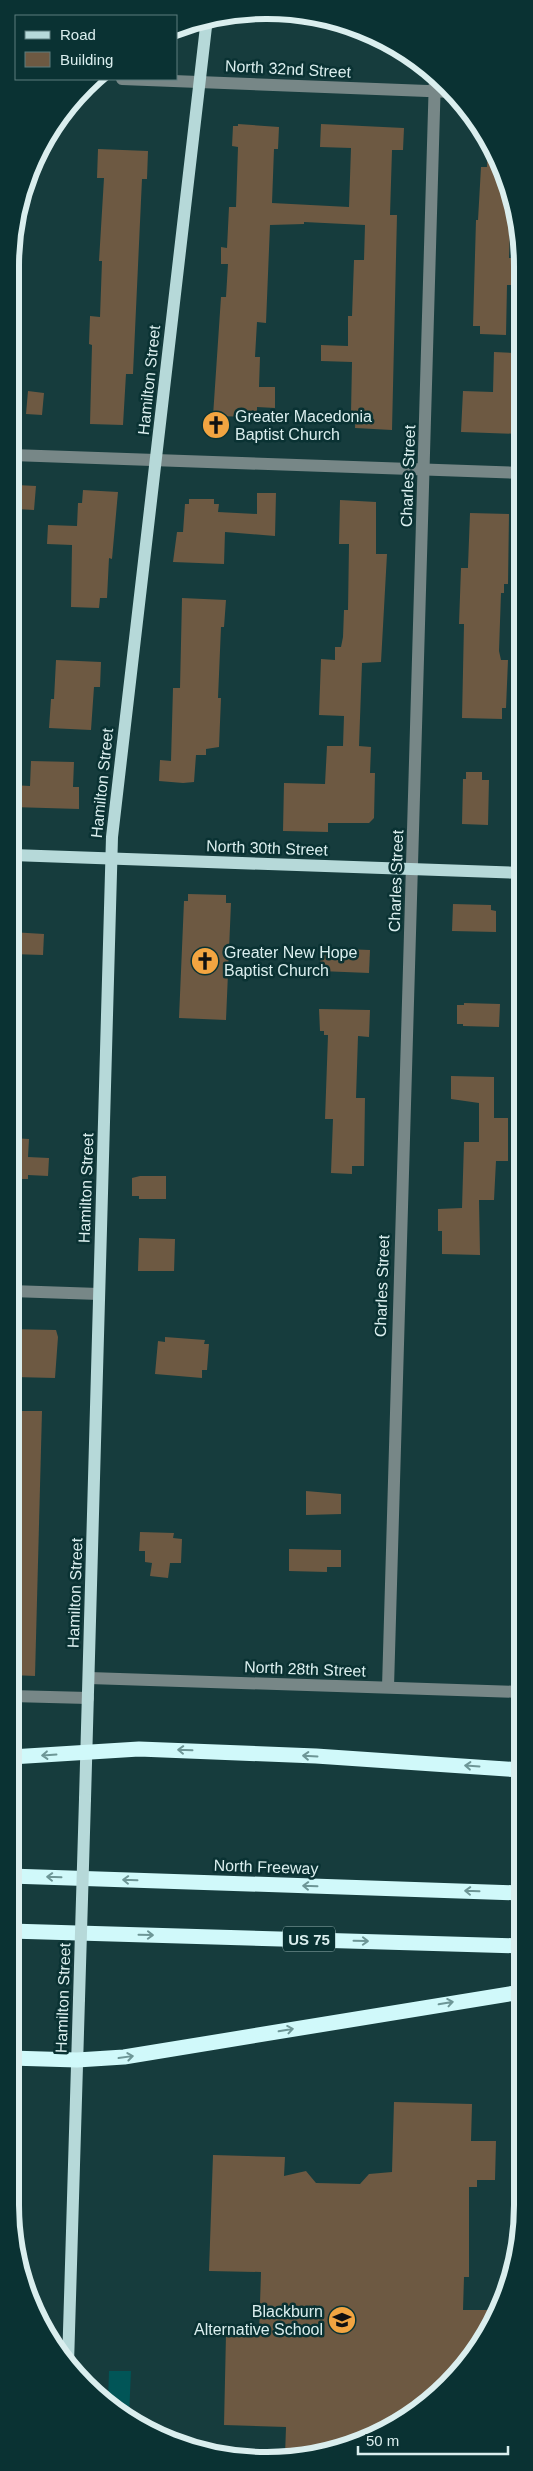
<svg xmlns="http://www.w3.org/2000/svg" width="533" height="2471" viewBox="0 0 533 2471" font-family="Arial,sans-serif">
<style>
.green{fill:#015557}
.building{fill:#6d5942}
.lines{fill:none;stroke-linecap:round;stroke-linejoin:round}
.minor{stroke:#778787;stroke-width:12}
.major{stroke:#b6d9d9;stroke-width:12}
.highway{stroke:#d0f9fa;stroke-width:15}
.major-bridge{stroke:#b6d9d9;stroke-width:12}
.oneway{stroke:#6d9696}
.labels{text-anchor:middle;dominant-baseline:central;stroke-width:5;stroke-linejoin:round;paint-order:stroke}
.shield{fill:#0a3233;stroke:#9cb6b6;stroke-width:1}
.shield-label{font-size:15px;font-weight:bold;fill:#daeeee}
.street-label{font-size:16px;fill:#daeeee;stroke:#0a3233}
.poi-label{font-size:16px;fill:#daeeee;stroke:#0a3233;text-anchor:start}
.rim{fill:none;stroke:#daeeee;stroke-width:6}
</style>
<rect width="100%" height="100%" fill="#163c3d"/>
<polygon class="green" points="109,2371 131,2371 129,2416 108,2400"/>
<g class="building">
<polygon points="238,124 279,127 278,149 274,149 272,203 349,207 351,148 320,147 321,124 404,128 403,150 392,150 390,215 397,215 392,430 355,428 356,413 351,413 352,362 321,361 321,345 348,346 348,316 352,316 354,260 364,260 365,225 304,222 304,224 270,225 266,323 257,322 255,357 260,357 259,387 275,387 275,408 257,407 257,417 213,416 221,297 226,297 228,264 221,264 221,247 227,248 229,207 236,207 238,147 232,146 233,126 238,126"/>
<polygon points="488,141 497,153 511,201 509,258 517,258 516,285 507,285 506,335 480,334 480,326 473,326 476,220 478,220 481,167 487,167"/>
<polygon points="98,149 148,151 147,179 142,179 133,374 126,374 123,425 90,424 92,345 89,344 90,316 100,317 102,261 99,261 104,178 97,178"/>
<polygon points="494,352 515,353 513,392 521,392 521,434 461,432 463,391 493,392"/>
<polygon points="28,391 44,393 42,415 26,414"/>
<polygon points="17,485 36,486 34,510 16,509"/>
<polygon points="83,490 118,492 112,559 109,558 107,598 100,598 99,608 71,607 72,545 47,544 48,525 77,526 78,503 82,503"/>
<polygon points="257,493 276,493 275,536 225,532 224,564 173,562 177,532 183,532 185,504 189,504 189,499 214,499 214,504 219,504 218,512 257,514"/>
<polygon points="340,500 376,502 376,554 387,554 381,662 362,663 359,746 371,747 370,773 375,773 374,818 369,823 328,823 328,832 283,831 284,783 325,784 327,746 343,746 344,716 319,715 321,659 335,660 335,647 341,647 343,637 344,610 348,610 349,544 339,544"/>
<polygon points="470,513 509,514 508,584 504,584 504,593 501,593 499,651 501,660 508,660 506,708 502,708 502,719 462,718 464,624 459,624 461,568 468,568 468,566"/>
<polygon points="182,598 226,600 224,627 221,627 218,698 221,698 219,747 206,749 206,755 196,755 194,782 183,783 159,781 160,760 171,761 173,688 180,688"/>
<polygon points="56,660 101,662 100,687 94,687 91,730 49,728 51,699 54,699"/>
<polygon points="31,761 74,762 73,787 79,787 79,809 12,807 12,785 30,786"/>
<polygon points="466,772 482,772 482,780 489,780 488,825 462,824 463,779 466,779"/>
<polygon points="188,894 226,895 226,903 231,903 226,1020 179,1018 184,901 188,901"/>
<polygon points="453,904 491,905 491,910 496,911 496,932 452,931"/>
<polygon points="11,932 44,934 43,955 11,954"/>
<polygon points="321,948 370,950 369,973 320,971"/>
<polygon points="464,1003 500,1004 499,1027 463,1026 463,1024 457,1024 457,1005 464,1005"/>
<polygon points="319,1009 370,1010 369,1037 358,1036 356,1098 365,1098 364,1166 352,1166 352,1174 331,1173 333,1119 325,1119 328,1035 324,1035 324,1031 320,1031"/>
<polygon points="451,1076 494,1077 494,1118 508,1118 508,1161 496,1161 494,1200 479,1200 480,1255 442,1254 442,1231 438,1231 438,1209 462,1208 464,1142 479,1142 479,1103 451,1099"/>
<polygon points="12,1138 29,1139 28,1157 49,1158 48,1176 28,1175 28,1179 11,1179"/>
<polygon points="140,1176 166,1176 166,1199 139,1199 139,1196 132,1196 132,1178"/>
<polygon points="139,1238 175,1239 174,1271 138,1271"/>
<polygon points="11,1329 56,1330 58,1337 55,1378 15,1377 15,1370 12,1370 11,1365"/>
<polygon points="165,1337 205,1340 204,1344 209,1344 207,1370 202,1370 202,1378 155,1374 158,1341 165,1342"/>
<polygon points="11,1411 42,1411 35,1676 11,1675"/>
<polygon points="306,1491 341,1494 341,1514 306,1515"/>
<polygon points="140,1532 174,1533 173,1538 182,1539 181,1563 170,1563 168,1578 150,1576 152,1563 145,1562 145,1551 139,1551"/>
<polygon points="289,1549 341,1550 341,1567 327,1567 327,1572 289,1571"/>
<polygon points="394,2102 472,2104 471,2141 496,2141 495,2180 477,2180 477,2187 469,2187 469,2277 464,2277 463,2310 490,2310 490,2329 423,2408 349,2447 285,2456 286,2427 224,2425 226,2334 259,2335 261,2272 209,2271 213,2155 285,2157 284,2176 306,2171 316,2183 360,2184 369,2174 392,2172"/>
</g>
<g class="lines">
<g class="minor">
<polyline points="122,79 453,92"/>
<polyline points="12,455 521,473"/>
<polyline points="11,1291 99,1294"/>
<polyline points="89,1678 521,1692"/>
<polyline points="388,1687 435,76"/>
<polyline points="11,1696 88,1698"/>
</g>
<g class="major">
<polyline points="12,855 521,873"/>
<polyline points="85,1799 112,837 207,18"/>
<polyline points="68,2364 79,1999"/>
</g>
<g class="highway">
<polyline points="11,1757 139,1749 316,1756 521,1770"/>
<polyline points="10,1876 521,1893"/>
<polyline points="10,1931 521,1946"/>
<polyline points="10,2058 77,2060 124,2057 521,1992"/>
</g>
<polyline class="major-bridge" points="79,1999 85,1799"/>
</g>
<defs><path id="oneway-shaft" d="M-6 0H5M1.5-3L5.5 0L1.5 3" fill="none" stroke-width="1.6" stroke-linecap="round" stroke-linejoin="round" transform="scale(1.25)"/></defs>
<g class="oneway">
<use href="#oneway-shaft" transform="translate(185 1750) rotate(-178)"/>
<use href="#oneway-shaft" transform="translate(49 1755) rotate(176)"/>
<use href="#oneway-shaft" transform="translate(310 1756) rotate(-177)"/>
<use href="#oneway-shaft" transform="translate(472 1766) rotate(-176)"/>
<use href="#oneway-shaft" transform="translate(54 1877) rotate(-178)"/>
<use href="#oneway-shaft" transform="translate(130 1880) rotate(-178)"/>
<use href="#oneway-shaft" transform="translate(310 1886) rotate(-178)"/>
<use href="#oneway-shaft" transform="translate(472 1891) rotate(-178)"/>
<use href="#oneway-shaft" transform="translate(146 1935) rotate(1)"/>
<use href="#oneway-shaft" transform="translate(361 1941) rotate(1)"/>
<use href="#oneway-shaft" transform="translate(446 2003) rotate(-10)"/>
<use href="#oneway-shaft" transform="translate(286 2030) rotate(-10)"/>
<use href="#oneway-shaft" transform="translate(126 2057) rotate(-8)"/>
</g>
<defs>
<symbol id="church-disc" viewBox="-11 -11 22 22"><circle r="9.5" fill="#f2a541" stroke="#0a3233"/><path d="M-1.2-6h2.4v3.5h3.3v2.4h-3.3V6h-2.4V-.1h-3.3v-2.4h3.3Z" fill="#111"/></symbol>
<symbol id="school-disc" viewBox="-11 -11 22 22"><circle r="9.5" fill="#f2a541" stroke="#0a3233"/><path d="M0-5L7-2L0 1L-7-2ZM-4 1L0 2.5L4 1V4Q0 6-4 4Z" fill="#111"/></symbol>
</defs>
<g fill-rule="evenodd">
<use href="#church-disc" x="200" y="409" width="32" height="32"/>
<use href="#church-disc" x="189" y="945" width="32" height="32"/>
<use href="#school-disc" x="326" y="2304" width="32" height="32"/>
</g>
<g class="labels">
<rect class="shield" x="283" y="1926.5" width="52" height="25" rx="4"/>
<g class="shield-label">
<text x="309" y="1939">US 75</text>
</g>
<g class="street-label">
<text transform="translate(288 69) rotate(3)">North 32nd Street</text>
<text transform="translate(149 380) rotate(-84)">Hamilton Street</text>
<text transform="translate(408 476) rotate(-88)">Charles Street</text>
<text transform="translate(102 783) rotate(-84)">Hamilton Street</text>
<text transform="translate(267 848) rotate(2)">North 30th Street</text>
<text transform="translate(396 881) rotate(-88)">Charles Street</text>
<text transform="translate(86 1188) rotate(-88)">Hamilton Street</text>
<text transform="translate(382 1286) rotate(-88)">Charles Street</text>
<text transform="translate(75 1593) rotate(-88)">Hamilton Street</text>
<text transform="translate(305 1669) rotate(2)">North 28th Street</text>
<text transform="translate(266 1867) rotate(2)">North Freeway</text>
<text transform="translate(63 1998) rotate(-88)">Hamilton Street</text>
</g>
<g class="poi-label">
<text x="235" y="416">Greater Macedonia<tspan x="235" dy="18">Baptist Church</tspan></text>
<text x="224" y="952">Greater New Hope<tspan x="224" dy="18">Baptist Church</tspan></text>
<text x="323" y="2311" text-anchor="end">Blackburn<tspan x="323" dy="18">Alternative School</tspan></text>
</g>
</g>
<path d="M0 0H533V2471H0ZM266 19H267A247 247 0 0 1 514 266V2205A247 247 0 0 1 267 2452H266A247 247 0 0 1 19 2205V266A247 247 0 0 1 266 19Z" fill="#0a3233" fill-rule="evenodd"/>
<path class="rim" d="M266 19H267A247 247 0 0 1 514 266V2205A247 247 0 0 1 267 2452H266A247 247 0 0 1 19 2205V266A247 247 0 0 1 266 19Z"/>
<rect x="15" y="15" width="162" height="65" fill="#0a3233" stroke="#5d7d7e"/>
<rect x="25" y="31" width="25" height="8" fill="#b6d9d9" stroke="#5d7d7e"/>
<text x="60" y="40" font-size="15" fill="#daeeee">Road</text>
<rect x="25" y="52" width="25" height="15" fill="#6d5942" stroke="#5d7d7e"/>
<text x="60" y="65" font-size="15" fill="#daeeee">Building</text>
<path d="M358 2446v8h150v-8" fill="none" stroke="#daeeee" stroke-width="2.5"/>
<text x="366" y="2446" font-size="15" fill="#daeeee" stroke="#0a3233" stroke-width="4" paint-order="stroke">50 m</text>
</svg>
